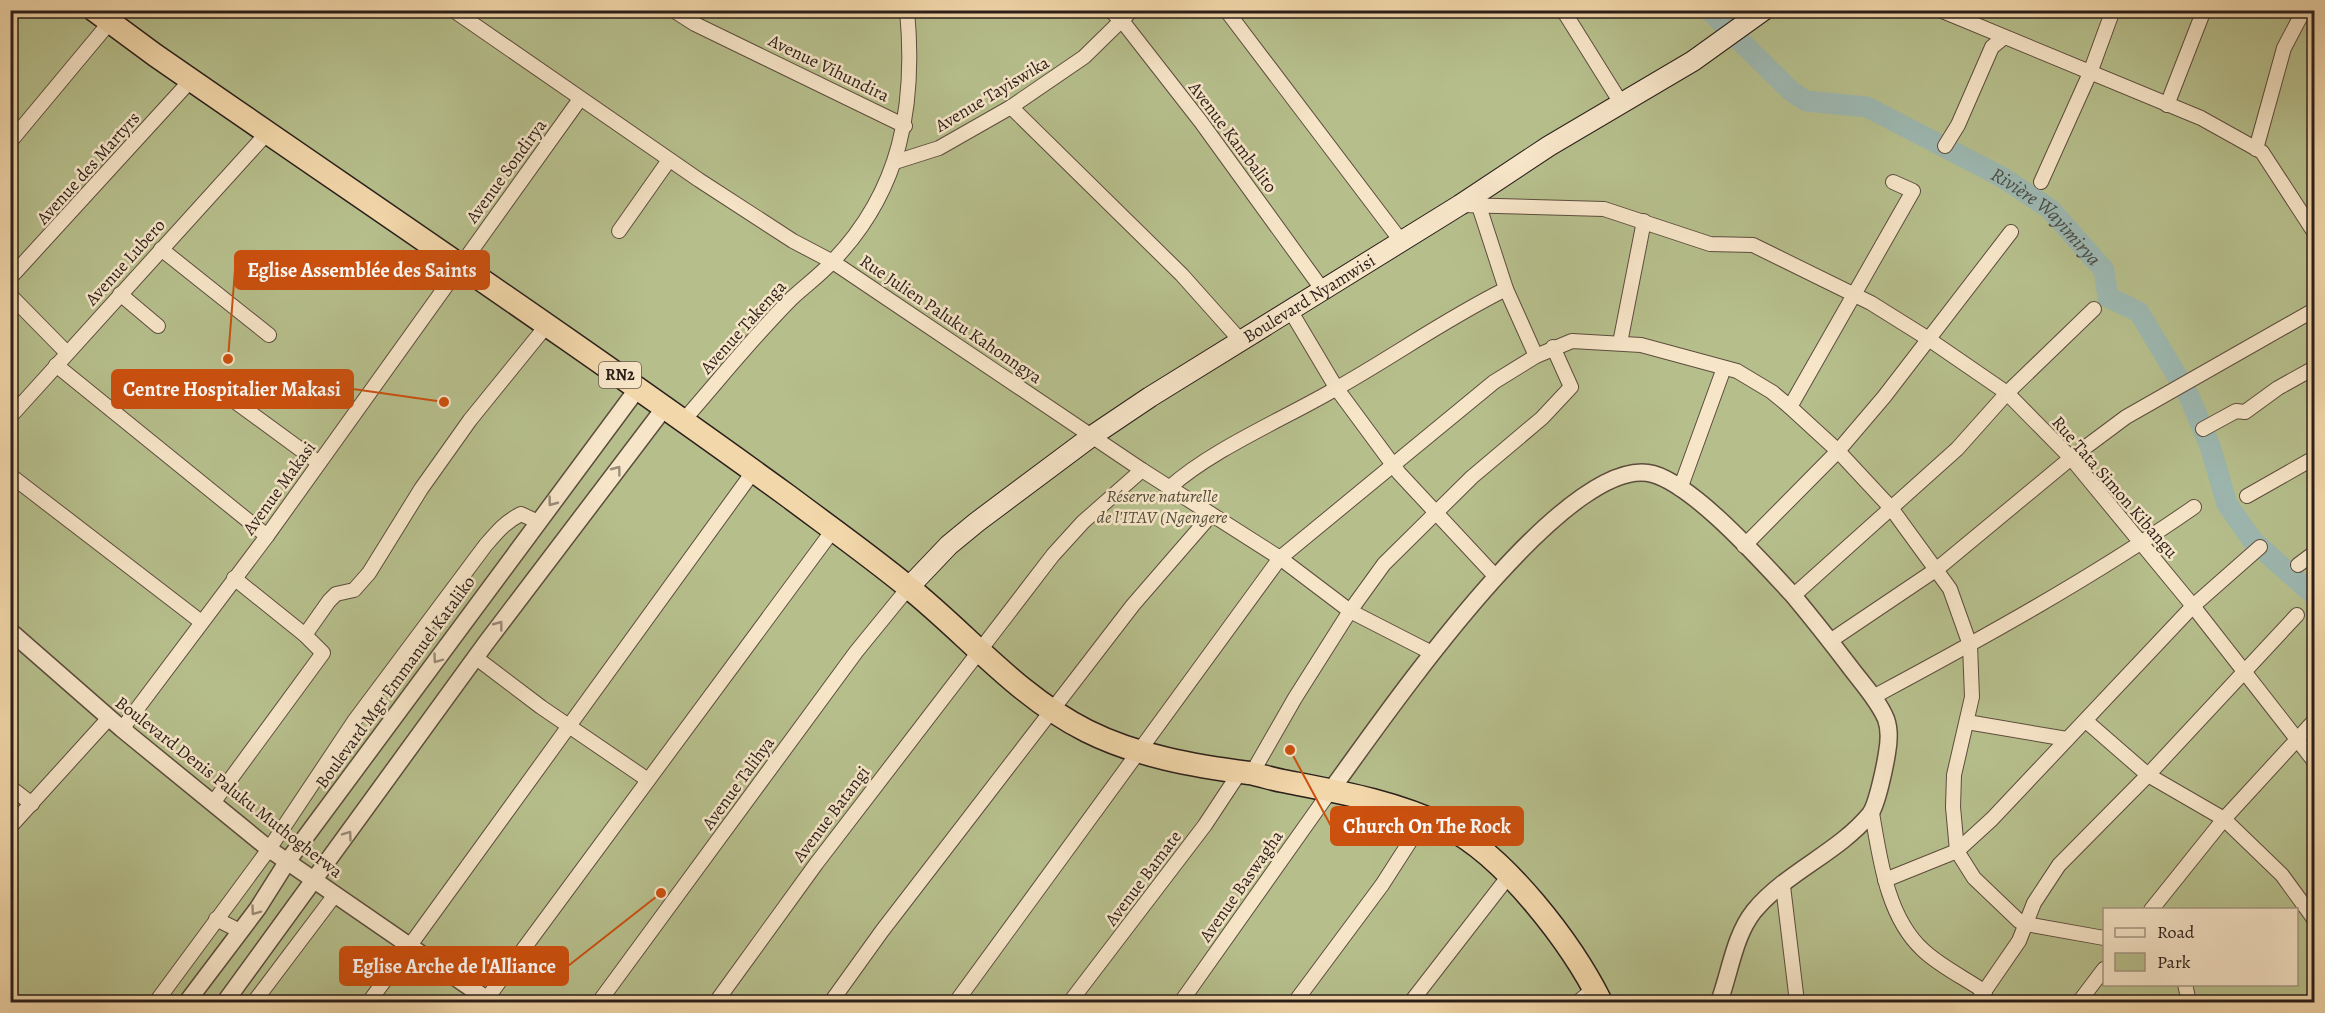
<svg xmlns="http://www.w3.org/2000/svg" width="2325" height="1013" viewBox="0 0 2325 1013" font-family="Alegreya,serif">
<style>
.green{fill:#b6bf8c;stroke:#706f53;stroke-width:1.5;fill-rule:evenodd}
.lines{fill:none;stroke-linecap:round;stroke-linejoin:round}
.river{stroke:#9db8b1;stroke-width:21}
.minor-casing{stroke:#5c4d3e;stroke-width:16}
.tertiary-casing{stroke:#5c4d3e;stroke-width:19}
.secondary-casing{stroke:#2a1f1a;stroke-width:22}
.trunk-casing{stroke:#2a1f1a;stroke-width:25}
.minor{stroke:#f7e5c8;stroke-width:14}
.tertiary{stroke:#f7e5c8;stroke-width:16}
.secondary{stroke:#f7e5c8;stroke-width:20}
.trunk{stroke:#f2d7aa;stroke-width:22}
.oneway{stroke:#9b8c7a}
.labels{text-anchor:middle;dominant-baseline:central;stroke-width:5;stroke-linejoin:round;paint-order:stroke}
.shield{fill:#f7e5c8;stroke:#685a4e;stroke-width:1.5}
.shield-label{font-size:16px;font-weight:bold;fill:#2a1f1a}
.street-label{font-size:18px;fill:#2a1f1a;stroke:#f7e5c8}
.park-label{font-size:18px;font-style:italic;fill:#544f3c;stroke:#f7e5c8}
.water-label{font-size:20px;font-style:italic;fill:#4c4d47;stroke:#f7e5c8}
.leader{fill:none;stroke:#cc500e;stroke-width:2}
.callout-dot{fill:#cc500e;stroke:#f7e5c8;stroke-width:2}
.callout{fill:#cc500e;stroke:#cc500e;stroke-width:2}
.callout-label{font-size:20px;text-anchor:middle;font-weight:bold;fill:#fff}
</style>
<rect width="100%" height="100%" fill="#f2d7aa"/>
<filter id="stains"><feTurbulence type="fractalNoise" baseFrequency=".00333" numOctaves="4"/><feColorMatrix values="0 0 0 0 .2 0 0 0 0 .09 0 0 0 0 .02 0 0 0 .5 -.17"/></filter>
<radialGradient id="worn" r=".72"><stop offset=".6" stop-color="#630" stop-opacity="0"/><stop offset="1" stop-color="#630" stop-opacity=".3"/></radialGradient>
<path class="green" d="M10 11H2314V1002H11ZM2104 910H2296V984H2104Z"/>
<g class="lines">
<path class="river" id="s1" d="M1709 10 1791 91 1806 101 1867 107 2002 177 2050 209 2104 270 2108 297 2139 312 2189 396 2210 446 2227 504 2253 541 2314 595"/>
<defs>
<g id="minor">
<polyline points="453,10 699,180 793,241 833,262 1142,470 1280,558 1350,611 1432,653"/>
<polyline points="673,10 695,24 905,126"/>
<polyline points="1110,10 1123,22 1201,122 1322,289"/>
<polyline points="1226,10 1401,241"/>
<polyline points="1563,10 1621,103"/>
<polyline points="1940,10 2201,118 2262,152 2314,232"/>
<polyline points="2167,105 2204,10"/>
<polyline points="1011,107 1182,275 1240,340"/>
<polyline points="10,142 110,22"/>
<polyline points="1945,146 1958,125 1992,47 2003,38"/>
<polyline points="2256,149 2284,48 2304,10"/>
<polyline points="895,162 939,148 1011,107 1084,57 1132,10"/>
<polyline points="2041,182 2090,73 2113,10"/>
<polyline points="1460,205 1604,209 1710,244 1753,245 1871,303 1927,338 2007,393 2071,458 2193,606 2314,761"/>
<polyline points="1479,206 1506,289 1536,356"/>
<polyline points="619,231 669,160"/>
<polyline points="161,249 269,335"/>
<polyline points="10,278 191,80"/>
<polyline points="120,294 158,326"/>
<polyline points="10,295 67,353"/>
<polyline points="1290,310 1337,389 1399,473 1496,577"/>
<polyline points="1620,343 1644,221"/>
<polyline points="56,365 267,536"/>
<polyline points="233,400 319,463"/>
<polyline points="1790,407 1913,191 1893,182"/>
<polyline points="10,417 268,132"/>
<path d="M683 421C719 380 753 337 792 298 805 286 820 275 832 262 901 191 916 106 907 10"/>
<polyline points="2203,429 2236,411 2245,412 2278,388 2314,368"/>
<polyline points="10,475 200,621"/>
<path d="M1169 488C1212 449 1286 418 1337 388 1394 356 1447 318 1506 289"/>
<polyline points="1680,489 1724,368"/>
<polyline points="2247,496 2314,458"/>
<polyline points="1744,546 1838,451 1884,397 2011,232"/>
<polyline points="2298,565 2314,553"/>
<polyline points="1793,596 1957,449 2007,393 2094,309"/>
<polyline points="305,635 329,601 336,594 354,590 369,573 421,489 470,420 547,325"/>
<polyline points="1830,641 1937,569 2071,458 2126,417 2314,310"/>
<polyline points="475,657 541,707 648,780"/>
<path d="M1873 697C1983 638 2092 578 2194 507"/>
<polyline points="2086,721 2148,775 2224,819 2282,875 2314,919"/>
<polyline points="1967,722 2067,739"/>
<polyline points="122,729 267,536 580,99"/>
<polyline points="1252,773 1295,698 1350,611 1384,564 1472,477 1542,418 1571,387 1553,347"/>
<polyline points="10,787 32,804"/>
<polyline points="213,803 323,653 305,635 234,578"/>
<path d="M1872 813C1880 859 1887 917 1923 950 1941 967 1965 978 1985 992"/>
<polyline points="10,827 109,718"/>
<polyline points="1885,880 1957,851 1992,819 2193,606 2260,547"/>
<polyline points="1783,886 1797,1002"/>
<polyline points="2151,910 2224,819 2314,721"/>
<polyline points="216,919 240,931"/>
<polyline points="2185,984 2189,1002"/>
<path d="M156 1002 269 849 355 720 485 546C497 532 505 522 521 514L538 522"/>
<polyline points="254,1002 334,896"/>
<polyline points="369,1002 753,472"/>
<polyline points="488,1002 491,993 833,530"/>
<polyline points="599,1002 856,652 909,587"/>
<polyline points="716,1002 816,864 1053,555 1083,522 1142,470"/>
<polyline points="831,1002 882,931 1133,605 1211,515"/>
<polyline points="956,1002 1280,558 1494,382 1536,356 1572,341 1641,345 1737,371 1772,392 1790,407 1838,451 1891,508 1950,589 1970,645 1972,697 1954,775 1953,807 1957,851 1974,878 2019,921 2026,924 2104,938"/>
<polyline points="1070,1002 1205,825 1240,772"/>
<polyline points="1181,1002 1331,790"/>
<polyline points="1295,1002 1382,885 1425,818"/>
<polyline points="1411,1002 1508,877"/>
<polyline points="1578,1002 1594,989"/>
<polyline points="1977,1002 2019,941 2034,903 2059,865 2148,775 2297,615"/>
<polyline points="2079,1002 2104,969"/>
</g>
<g id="tertiary">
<polyline points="10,631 122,729 269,849 491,1002"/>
<path d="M1331 790C1379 725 1566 449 1653 474 1695 486 1761 561 1792 594 1812 618 1831 642 1850 667 1862 683 1878 700 1886 719 1890 730 1889 742 1887 753 1885 766 1877 805 1870 814 1838 853 1786 872 1754 911 1734 936 1730 973 1719 1002"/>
<polyline points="187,1002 258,908 287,862 638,388"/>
<polyline points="225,1002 486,643 665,407"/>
</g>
<g id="secondary">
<path id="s2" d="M909 587 949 545 977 522 1092 436 1150 397 1460 205 1549 146 1693 61 1764 10"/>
</g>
<path id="trunk" d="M94 10 155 55C367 202 580 345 788 496 828 526 869 555 908 587 968 635 1017 696 1087 731 1137 756 1194 766 1249 773 1260 775 1272 779 1283 781 1339 792 1393 801 1445 826 1505 855 1572 944 1601 1002"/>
</defs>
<use href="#minor" class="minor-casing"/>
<use href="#tertiary" class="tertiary-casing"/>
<use href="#secondary" class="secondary-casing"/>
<use href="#trunk" class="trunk-casing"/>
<use href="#minor" class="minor"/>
<use href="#tertiary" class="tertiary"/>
<use href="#secondary" class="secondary"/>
<use href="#trunk" class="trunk"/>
</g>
<defs><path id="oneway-chevron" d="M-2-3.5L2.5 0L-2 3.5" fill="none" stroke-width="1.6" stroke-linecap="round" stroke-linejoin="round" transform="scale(1.5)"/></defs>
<g class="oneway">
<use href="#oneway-chevron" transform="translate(617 470) rotate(-53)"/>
<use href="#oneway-chevron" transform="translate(552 502) rotate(127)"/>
<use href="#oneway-chevron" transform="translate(499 625) rotate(-53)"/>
<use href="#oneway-chevron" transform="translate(437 659) rotate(126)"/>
<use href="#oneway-chevron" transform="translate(348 835) rotate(-54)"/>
<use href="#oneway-chevron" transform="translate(255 911) rotate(126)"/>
</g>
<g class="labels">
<rect class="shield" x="599" y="362" width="42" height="26" rx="4.5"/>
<g class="shield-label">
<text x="620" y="375">RN2</text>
</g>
<g class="street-label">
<text transform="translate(829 68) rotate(26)">Avenue Vihundira</text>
<text transform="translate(992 94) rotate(-31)">Avenue Tayiswika</text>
<text transform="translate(1233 137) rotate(53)">Avenue Kambalito</text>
<text transform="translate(88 168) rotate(-48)">Avenue des Martyrs</text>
<text transform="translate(506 171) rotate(-54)">Avenue Sondirya</text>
<text transform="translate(125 262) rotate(-48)">Avenue Lubero</text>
<text stroke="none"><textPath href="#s2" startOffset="495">Boulevard Nyamwisi</textPath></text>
<text transform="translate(951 319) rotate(34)">Rue Julien Paluku Kahonngya</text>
<text transform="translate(743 327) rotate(-48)">Avenue Takenga</text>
<text transform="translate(2115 487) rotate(49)">Rue Tata Simon Kibangu</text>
<text transform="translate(279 488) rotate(-54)">Avenue Makasi</text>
<text transform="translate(395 682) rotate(-54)">Boulevard Mgr Emmanuel Kataliko</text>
<text transform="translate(738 783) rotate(-54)">Avenue Talihya</text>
<text transform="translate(229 787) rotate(38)">Boulevard Denis Paluku Muthogherwa</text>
<text transform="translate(831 814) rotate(-53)">Avenue Batangi</text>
<text transform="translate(1143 878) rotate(-53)">Avenue Bamate</text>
<text transform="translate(1241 886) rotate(-55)">Avenue Baswagha</text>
</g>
<g class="park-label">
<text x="1162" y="496">Réserve naturelle<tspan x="1162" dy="21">de l'ITAV (Ngengere</tspan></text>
</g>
<g class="water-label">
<text stroke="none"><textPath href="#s1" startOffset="406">Rivière Wayimirya</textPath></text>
</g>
</g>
<path class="leader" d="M228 359L235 270M444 402L353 389M1290 750L1331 826M661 893L568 966"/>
<g class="callout-dot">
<circle cx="228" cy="359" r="6"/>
<circle cx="444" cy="402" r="6"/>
<circle cx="1290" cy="750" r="6"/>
<circle cx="661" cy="893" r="6"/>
</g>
<g class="callout">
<rect x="235" y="251" width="254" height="38" rx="6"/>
<rect x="112" y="370" width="241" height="38" rx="6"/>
<rect x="1331" y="807" width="192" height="38" rx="6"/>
<rect x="340" y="947" width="228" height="38" rx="6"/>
</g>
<g class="callout-label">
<text x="362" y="277">Eglise Assemblée des Saints</text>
<text x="232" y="396">Centre Hospitalier Makasi</text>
<text x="1427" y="833">Church On The Rock</text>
<text x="454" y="973">Eglise Arche de l'Alliance</text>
</g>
<rect width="2325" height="1013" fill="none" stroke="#f2d7aa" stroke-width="36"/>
<rect x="12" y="12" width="2301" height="989" fill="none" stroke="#2a1f1a" stroke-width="3"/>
<rect x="18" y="18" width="2289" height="977" fill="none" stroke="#2a1f1a" stroke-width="1.5"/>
<rect x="2103" y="908" width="195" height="78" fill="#f7e5c8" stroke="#a59682" stroke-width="1.5"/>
<rect x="2115" y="928" width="30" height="9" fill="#f7e5c8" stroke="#a59682" stroke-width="1.5"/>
<text x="2157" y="938" font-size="18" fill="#2a1f1a">Road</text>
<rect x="2115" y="953" width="30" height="18" fill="#b6bf8c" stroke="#a59682" stroke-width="1.5"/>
<text x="2157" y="968" font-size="18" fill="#2a1f1a">Park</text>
<rect width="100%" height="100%" filter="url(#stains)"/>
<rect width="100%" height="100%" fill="url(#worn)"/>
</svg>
